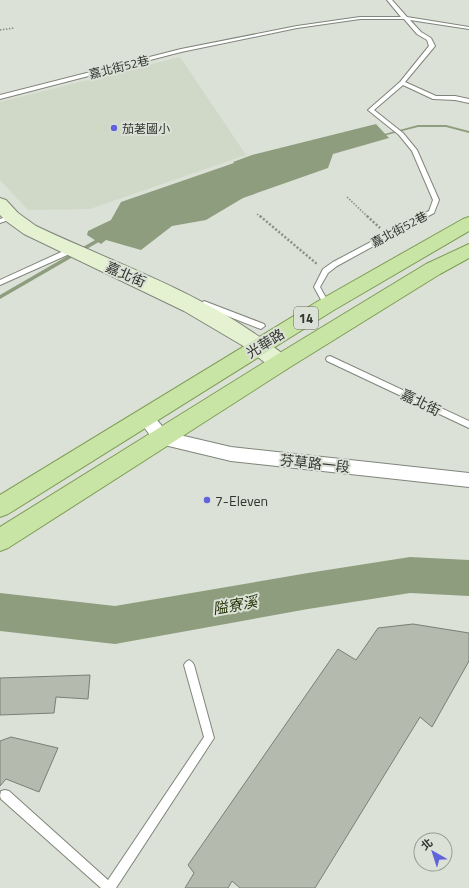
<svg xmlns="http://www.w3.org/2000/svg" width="469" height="888" viewBox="0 0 469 888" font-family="'Titillium Web','Noto Sans TC',sans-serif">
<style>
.built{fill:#d0d9c7}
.water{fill:#8e9d7e}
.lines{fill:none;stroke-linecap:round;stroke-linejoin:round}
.stream{fill:#8e9d7e;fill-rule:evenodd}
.river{fill:#8e9d7e;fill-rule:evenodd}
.building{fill:#b5baaf;stroke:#7a7f75}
.lane-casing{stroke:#80857b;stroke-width:2}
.street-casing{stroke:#80857b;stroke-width:2}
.secondary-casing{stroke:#80857b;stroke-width:2}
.primary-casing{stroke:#7d9c55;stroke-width:2}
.path-far1{stroke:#8a8e86;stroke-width:1.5;stroke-dasharray:1.5 1.5;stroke-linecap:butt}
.path{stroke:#8a8e86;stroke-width:2.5;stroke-dasharray:2 2;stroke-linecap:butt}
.lane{fill:#fff;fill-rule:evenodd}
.street{fill:#fff;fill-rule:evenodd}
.secondary{fill:#e4f2d2;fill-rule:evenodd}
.primary{fill:#c9e5a5;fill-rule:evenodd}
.poi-dot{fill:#6163db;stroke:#dbe1d6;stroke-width:1.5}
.labels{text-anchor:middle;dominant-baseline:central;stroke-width:4;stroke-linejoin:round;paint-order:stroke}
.far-street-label{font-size:12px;fill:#333531;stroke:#dbe1d6}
.far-poi-label{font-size:12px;fill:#333531;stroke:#dbe1d6;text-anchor:start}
.shield{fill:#dbe1d6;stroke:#656962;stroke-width:1}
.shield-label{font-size:13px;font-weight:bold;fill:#333531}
.street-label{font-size:14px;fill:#333531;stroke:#dbe1d6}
.poi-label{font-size:14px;fill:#333531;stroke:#dbe1d6;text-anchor:start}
.water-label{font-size:15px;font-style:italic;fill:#1e3000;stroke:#dbe1d6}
</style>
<rect width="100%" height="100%" fill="#dbe1d6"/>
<polygon class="built" points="180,57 246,155 90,209 28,210 0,180 0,102"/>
<polygon class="water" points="376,124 389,138 333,154 328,168 243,198 206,220 172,226 141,250 106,240 101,244 87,235 88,231 111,220 121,202 234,163 233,162 252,155"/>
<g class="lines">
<g class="stream">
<polygon points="418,125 446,125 469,131 469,133 446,127 418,127 379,137 377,136"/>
<polygon points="102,236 104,238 104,239 0,299 0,295"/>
</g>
<polygon class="river" points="410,557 469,560 469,596 410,593 308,609 115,644 0,631 0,593 115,606 308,573"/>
</g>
<g class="building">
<polygon points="413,624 469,633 469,661 432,727 420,717 315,888 240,888 232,881 228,888 185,888 194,873 188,865 338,649 356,660 378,628"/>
<polygon points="90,675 88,699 56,697 54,713 0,715 0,678"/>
<polygon points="11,737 58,748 39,792 6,779 0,786 0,741"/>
</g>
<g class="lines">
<defs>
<g id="lane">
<polygon points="387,0 392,0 407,17 469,27 469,29 410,20 421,32 431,38 435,46 405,82 436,96 455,96 469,99 469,103 455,100 433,99 403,85 374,110 403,133 417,150 439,200 434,213 337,266 328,273 320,287 330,305 327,308 325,307 314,287 323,269 333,262 429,211 433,200 412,151 399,135 368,110 400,82 429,46 427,40 417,34 404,19 360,19 297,28 181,52 0,99 0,95 181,49 297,26 360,17 401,17"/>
<polygon points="12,215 14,216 14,218 0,223 0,219"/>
<polygon points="70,248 74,248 75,250 74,252 0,285 0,280"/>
<polygon points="204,301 264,324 265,326 261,329 258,328 202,306 201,304"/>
<polygon points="330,356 469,421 469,428 327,361 326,359 327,357"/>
<polygon points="189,660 192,662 194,665 214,738 116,888 101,888 1,799 0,796 1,791 5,790 9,791 108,880 204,737 184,665 186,662"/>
</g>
<polygon id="street" points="145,412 151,413 167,432 231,447 469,473 469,487 231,461 156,443 137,418 139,413"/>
<path id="secondary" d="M0 198 6 200 18 213 36 226C112 262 198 291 265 341 274 348 285 353 290 363L287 369 280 371 273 369 245 347 184 311 24 234 6 221 0 215Z"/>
<g id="primary">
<polygon points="469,217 469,231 334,310 8,514 0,517 0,495 320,300 463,219"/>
<polygon points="469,244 469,258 440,274 287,369 8,548 0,551 0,527 273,357 426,264"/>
</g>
</defs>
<use href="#lane" class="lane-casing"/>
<use href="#street" class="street-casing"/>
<use href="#secondary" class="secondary-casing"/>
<use href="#primary" class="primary-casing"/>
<g class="path-far1">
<polyline points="0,30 14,28"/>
<polyline points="347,197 368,217"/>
<polyline points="257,214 261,217"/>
</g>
<g class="path">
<polyline points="260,216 317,264"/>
<polyline points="367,216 380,228"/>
</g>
<use href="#lane" class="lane"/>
<use href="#street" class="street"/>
<use href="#secondary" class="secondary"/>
<use href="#primary" class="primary"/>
</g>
<g class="poi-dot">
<circle cx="114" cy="128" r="4"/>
<circle cx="207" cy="500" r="4"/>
</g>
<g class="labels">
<g class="far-street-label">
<text transform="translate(119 67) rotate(-14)">嘉北街52巷</text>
<text transform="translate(399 229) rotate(-28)">嘉北街52巷</text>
</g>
<g class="far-poi-label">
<text x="122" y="128">茄荖國小</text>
</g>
<rect class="shield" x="294" y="307" width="24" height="22" rx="3"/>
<g class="shield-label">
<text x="306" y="318">14</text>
</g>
<g class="street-label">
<text transform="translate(126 274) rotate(24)">嘉北街</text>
<text transform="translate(265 343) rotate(-32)">光華路</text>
<text transform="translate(421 402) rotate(26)">嘉北街</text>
<text transform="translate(315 463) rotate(6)">芬草路一段</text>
</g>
<g class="poi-label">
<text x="215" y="500">7-Eleven</text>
</g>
<g class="water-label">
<text transform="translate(235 605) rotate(-10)">隘寮溪</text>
</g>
</g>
<g transform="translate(433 852) rotate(321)"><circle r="19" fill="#dbe1d6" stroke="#989c94"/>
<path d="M0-3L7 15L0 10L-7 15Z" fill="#6163db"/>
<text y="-6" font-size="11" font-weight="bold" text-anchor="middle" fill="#333531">北</text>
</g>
</svg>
